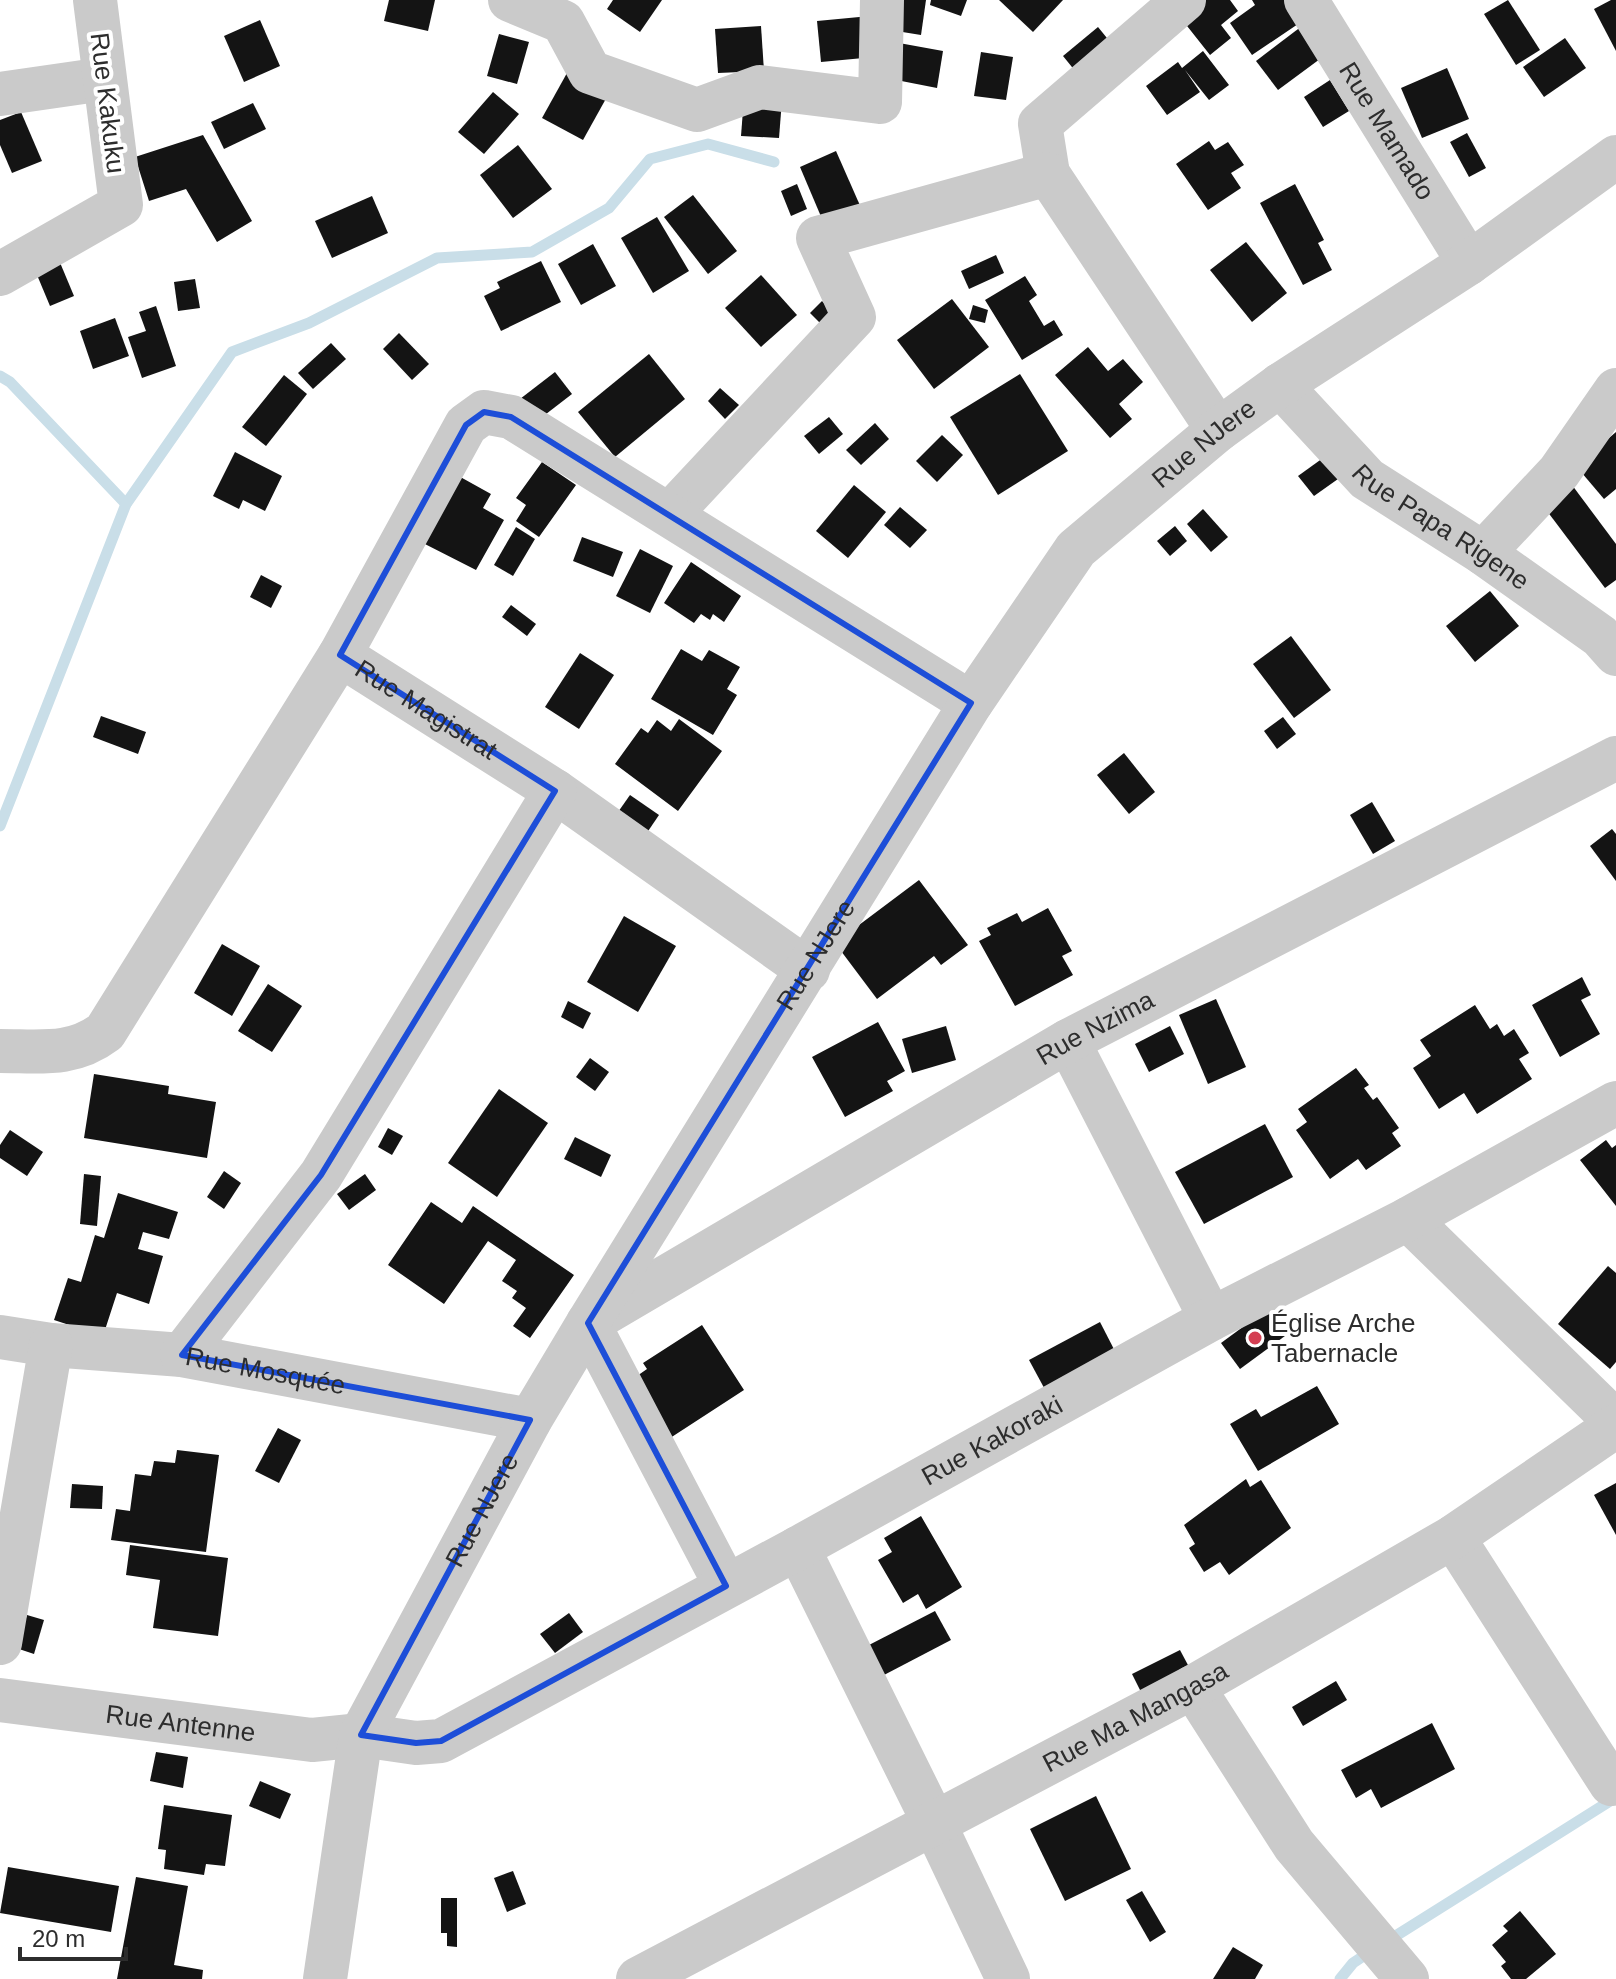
<svg xmlns="http://www.w3.org/2000/svg" width="1616" height="1979" viewBox="0 0 1616 1979" font-family="Arial,sans-serif">
<style>
.lines{fill:none;stroke-linecap:round;stroke-linejoin:round}
.stream{stroke:#c9dee8;stroke-width:11}
.building{fill:#141414}
.minor{stroke:#cacaca;stroke-width:44}
.marked{fill:none;stroke:#1d4ed8;stroke-width:6;stroke-linejoin:round}
.poi-dot{fill:#d43f53;stroke:#fff;stroke-width:3}
.labels{text-anchor:middle;dominant-baseline:central;stroke-width:8;stroke-linejoin:round;paint-order:stroke}
.street-label{font-size:26px;fill:#2d2d2d;stroke:#fff}
.poi-label{font-size:26px;fill:#2d2d2d;stroke:#fff;text-anchor:start}
</style>
<rect width="100%" height="100%" fill="#fff"/>
<g class="lines">
<g class="stream">
<polyline points="0,376 10,382 126,504"/>
<polyline points="0,826 126,504 232,352 309,323 437,258 532,252 609,208 650,159 708,144 774,162"/>
<polyline points="1386,1942 1615,1798"/>
<polyline points="1340,1979 1353,1963 1371,1951"/>
</g>
</g>
<g class="building">
<polygon points="389,0 435,0 428,31 384,21"/>
<polygon points="613,0 662,0 640,32 607,9"/>
<polygon points="894,0 926,0 921,35 890,30"/>
<polygon points="931,0 967,0 961,16 930,5"/>
<polygon points="999,0 1063,0 1033,32"/>
<polygon points="1191,0 1230,0 1238,11 1221,25 1231,38 1210,55 1176,12"/>
<polygon points="1252,0 1287,0 1301,22 1252,55 1230,23 1255,5"/>
<polygon points="1508,0 1540,50 1516,65 1484,14"/>
<polygon points="1611,0 1616,0 1616,51 1594,9"/>
<polygon points="870,16 874,57 821,62 817,21"/>
<polygon points="260,20 280,66 244,82 224,36"/>
<polygon points="761,26 764,71 718,73 715,29"/>
<polygon points="1302,26 1324,56 1278,90 1256,61"/>
<polygon points="1098,27 1115,48 1080,77 1063,56"/>
<polygon points="499,34 529,42 517,84 487,76"/>
<polygon points="1565,38 1586,68 1544,97 1523,67"/>
<polygon points="888,41 943,51 937,88 881,77"/>
<polygon points="1203,51 1229,85 1209,100 1185,70 1200,92 1167,115 1146,86 1178,62 1182,68"/>
<polygon points="981,52 1013,57 1006,100 974,96"/>
<polygon points="1447,68 1469,119 1422,138 1401,88"/>
<polygon points="567,73 608,95 583,140 542,118"/>
<polygon points="1330,80 1349,111 1323,127 1304,97"/>
<polygon points="493,92 519,114 484,154 458,132"/>
<polygon points="744,97 782,100 779,138 741,136"/>
<polygon points="253,103 266,129 224,149 211,122"/>
<polygon points="21,112 42,161 12,173 0,145 0,120"/>
<polygon points="1467,133 1486,168 1469,177 1450,142"/>
<polygon points="203,135 252,221 217,242 186,189 149,201 135,157"/>
<polygon points="1209,141 1215,150 1228,142 1244,165 1231,173 1241,188 1208,210 1176,164"/>
<polygon points="518,145 552,189 513,218 480,175"/>
<polygon points="836,151 862,210 825,226 800,167"/>
<polygon points="797,184 807,209 791,216 781,191"/>
<polygon points="1295,184 1324,240 1318,243 1332,270 1303,285 1260,203"/>
<polygon points="693,195 737,251 708,274 664,217"/>
<polygon points="372,196 388,233 332,258 315,221"/>
<polygon points="657,217 689,271 653,293 621,238"/>
<polygon points="1246,242 1287,293 1252,322 1210,270"/>
<polygon points="593,244 616,286 581,305 558,264"/>
<polygon points="56,253 74,296 50,306 32,263"/>
<polygon points="996,255 1004,273 969,289 961,271"/>
<polygon points="541,261 561,302 501,331 484,296 500,288 497,282"/>
<polygon points="761,275 797,315 761,347 725,308"/>
<polygon points="1025,276 1037,295 1029,301 1044,326 1054,320 1063,335 1022,360 985,300"/>
<polygon points="195,279 200,308 178,311 174,282"/>
<polygon points="952,299 989,347 934,389 897,340"/>
<polygon points="822,301 841,321 830,333 810,313"/>
<polygon points="973,305 988,310 985,323 969,319"/>
<polygon points="156,306 176,366 142,378 128,337 146,331 139,312"/>
<polygon points="115,318 129,356 93,369 80,331"/>
<polygon points="399,333 429,364 412,380 383,349"/>
<polygon points="331,343 346,359 313,389 298,373"/>
<polygon points="1088,347 1108,371 1123,359 1143,382 1119,404 1132,419 1110,438 1055,375"/>
<polygon points="649,354 685,399 615,457 578,412"/>
<polygon points="555,372 572,394 537,421 520,399"/>
<polygon points="1020,374 1068,451 998,495 950,417"/>
<polygon points="284,375 307,394 266,446 242,427"/>
<polygon points="720,388 739,405 725,419 708,401"/>
<polygon points="829,417 843,434 819,454 804,436"/>
<polygon points="875,423 889,439 861,465 846,450"/>
<polygon points="1616,432 1616,489 1604,499 1576,466"/>
<polygon points="942,435 963,455 937,482 916,461"/>
<polygon points="235,452 282,476 265,511 243,500 239,509 213,496"/>
<polygon points="1323,458 1338,479 1314,496 1298,476"/>
<polygon points="542,462 576,485 539,537 516,521 526,505 516,498"/>
<polygon points="455,474 491,494 483,508 504,520 476,570 417,540"/>
<polygon points="854,485 886,512 848,558 816,531"/>
<polygon points="1572,485 1616,544 1616,580 1605,588 1544,507"/>
<polygon points="900,507 927,530 910,548 884,525"/>
<polygon points="1203,509 1228,537 1211,552 1187,524"/>
<polygon points="1175,526 1187,541 1170,556 1157,541"/>
<polygon points="516,527 535,539 513,576 494,565"/>
<polygon points="582,537 623,552 613,577 573,561"/>
<polygon points="640,549 673,566 650,613 616,596"/>
<polygon points="691,562 741,596 724,622 713,614 710,620 701,614 694,623 664,603"/>
<polygon points="261,575 282,586 271,608 250,597"/>
<polygon points="1490,591 1519,626 1475,662 1446,626"/>
<polygon points="511,605 536,624 527,636 502,617"/>
<polygon points="1291,636 1331,690 1294,718 1253,664"/>
<polygon points="681,649 702,661 709,650 740,667 727,689 737,695 713,735 651,699"/>
<polygon points="580,653 614,675 579,729 545,707"/>
<polygon points="101,716 146,732 138,754 93,737"/>
<polygon points="1283,717 1296,734 1277,749 1264,731"/>
<polygon points="679,719 722,751 678,811 615,764 641,728 648,733 657,720 671,731"/>
<polygon points="1124,753 1155,792 1129,814 1097,775"/>
<polygon points="630,795 659,815 640,843 611,822"/>
<polygon points="1372,802 1395,841 1373,854 1350,815"/>
<polygon points="1612,829 1616,834 1616,881 1590,846"/>
<polygon points="919,880 968,945 941,965 934,956 877,999 835,943"/>
<polygon points="1048,908 1072,951 1062,956 1073,975 1015,1006 979,941 991,935 987,928 1017,913 1022,922"/>
<polygon points="624,916 676,946 638,1012 587,982"/>
<polygon points="222,944 260,966 232,1016 194,993"/>
<polygon points="1582,977 1591,995 1581,1000 1600,1034 1560,1057 1532,1005"/>
<polygon points="268,984 302,1006 272,1052 238,1031"/>
<polygon points="1216,999 1246,1067 1208,1084 1179,1015"/>
<polygon points="568,1001 591,1013 583,1029 561,1017"/>
<polygon points="1475,1005 1490,1029 1497,1024 1504,1036 1514,1029 1529,1053 1519,1059 1532,1079 1477,1114 1464,1093 1439,1109 1413,1068 1431,1056 1420,1040"/>
<polygon points="878,1022 905,1071 887,1081 893,1091 845,1117 812,1057"/>
<polygon points="946,1026 956,1060 912,1073 902,1039"/>
<polygon points="1170,1026 1184,1054 1149,1072 1135,1044"/>
<polygon points="590,1058 609,1072 595,1091 576,1077"/>
<polygon points="1356,1068 1369,1085 1364,1088 1373,1100 1377,1097 1399,1128 1392,1133 1401,1146 1366,1170 1358,1159 1330,1179 1296,1130 1307,1122 1298,1109"/>
<polygon points="94,1074 169,1086 168,1094 216,1102 207,1158 84,1138"/>
<polygon points="499,1089 548,1123 497,1197 448,1163"/>
<polygon points="1265,1124 1293,1177 1204,1224 1175,1172"/>
<polygon points="388,1128 403,1136 392,1155 378,1147"/>
<polygon points="10,1130 43,1152 27,1176 0,1158 0,1145"/>
<polygon points="575,1137 611,1155 601,1177 564,1159"/>
<polygon points="1606,1140 1612,1148 1616,1145 1616,1206 1580,1160"/>
<polygon points="224,1171 241,1183 224,1209 207,1197"/>
<polygon points="84,1174 101,1176 97,1226 80,1224"/>
<polygon points="365,1174 376,1190 349,1210 337,1194"/>
<polygon points="118,1193 178,1212 169,1239 143,1232 138,1249 163,1256 149,1304 117,1293 103,1336 54,1320 68,1278 81,1282 95,1235 104,1238"/>
<polygon points="431,1202 462,1223 473,1206 574,1275 530,1338 513,1326 526,1308 512,1298 517,1291 502,1281 516,1260 488,1241 444,1304 388,1265"/>
<polygon points="1608,1266 1616,1273 1616,1362 1610,1369 1558,1324"/>
<polygon points="1270,1307 1289,1333 1240,1369 1221,1343"/>
<polygon points="1100,1322 1119,1359 1049,1397 1029,1360"/>
<polygon points="702,1325 744,1390 664,1442 627,1383 647,1369 643,1363"/>
<polygon points="1317,1386 1339,1424 1258,1471 1230,1424 1256,1409 1261,1417"/>
<polygon points="278,1428 301,1440 279,1483 255,1471"/>
<polygon points="177,1450 219,1455 206,1552 111,1540 116,1509 130,1511 135,1474 151,1476 154,1461 175,1463"/>
<polygon points="1246,1479 1250,1487 1261,1480 1291,1528 1229,1575 1220,1562 1204,1572 1189,1548 1195,1544 1184,1525"/>
<polygon points="1616,1483 1616,1535 1594,1495"/>
<polygon points="72,1484 103,1486 102,1509 70,1508"/>
<polygon points="921,1516 962,1587 926,1609 918,1594 903,1603 878,1560 892,1552 884,1538"/>
<polygon points="130,1545 228,1558 218,1636 153,1628 160,1580 126,1575"/>
<polygon points="935,1611 951,1640 884,1675 869,1645"/>
<polygon points="569,1613 583,1632 555,1653 540,1634"/>
<polygon points="27,1615 44,1620 34,1654 16,1648"/>
<polygon points="1180,1650 1189,1667 1141,1692 1132,1674"/>
<polygon points="1336,1681 1347,1700 1303,1726 1292,1707"/>
<polygon points="1432,1723 1455,1769 1381,1808 1371,1789 1356,1798 1341,1770"/>
<polygon points="156,1752 188,1757 183,1788 150,1781"/>
<polygon points="260,1781 291,1794 280,1819 249,1806"/>
<polygon points="1096,1796 1131,1869 1065,1901 1030,1829"/>
<polygon points="164,1805 232,1815 225,1866 206,1864 204,1875 164,1869 166,1850 158,1849"/>
<polygon points="8,1867 119,1886 111,1932 0,1913"/>
<polygon points="513,1871 526,1904 507,1912 494,1878"/>
<polygon points="136,1877 188,1886 174,1965 203,1970 202,1979 117,1979"/>
<polygon points="1142,1891 1166,1932 1150,1942 1126,1900"/>
<polygon points="441,1898 457,1898 457,1947 447,1946 447,1933 441,1933"/>
<polygon points="1520,1911 1556,1954 1526,1979 1511,1979 1501,1966 1506,1962 1492,1945 1508,1931 1503,1926"/>
<polygon points="1233,1947 1263,1965 1255,1979 1213,1979"/>
</g>
<g class="lines">
<g class="minor">
<polyline points="510,0 563,22 590,72 697,110 760,87 880,102 882,0"/>
<path id="s1" d="M1306 0 1469 263"/>
<polyline points="0,94 104,79"/>
<polyline points="1048,174 1040,124 1184,0"/>
<polyline points="0,274 121,205 95,0"/>
<path id="s2" d="M1280 385 1367 479 1483 553 1600 636 1616 654"/>
<polyline points="670,514 854,317 818,238 1048,174 1218,430"/>
<polyline points="1483,553 1559,472 1616,390"/>
<path id="s3" d="M340 655 555 791 808 970"/>
<polyline points="1068,1041 1211,1319"/>
<path d="M0 1051C40 1051 72 1057 105 1032L340 655 466 425 484 412 511 417 971 703"/>
<polyline points="1408,1219 1616,1422"/>
<path id="s4" d="M0 1337 51 1345 182 1355 530 1420"/>
<polyline points="182,1355 321,1175 555,791"/>
<polyline points="1453,1537 1611,1784"/>
<polyline points="798,1548 934,1823 1008,1979"/>
<path id="s5" d="M726 1586 588 1323 1068 1041 1616 758"/>
<polyline points="0,1643 51,1345"/>
<polyline points="1193,1687 1294,1845 1407,1979"/>
<path id="s6" d="M0 1700 312 1740 361 1735 416 1743 441 1741 798 1548 1211 1319 1408 1219 1616 1103"/>
<path id="s7" d="M325 1979 361 1735 530 1420 588 1323 971 703 1076 549 1218 430 1280 385 1469 263 1616 157"/>
<path id="s8" d="M638 1979 1193 1687 1453 1537 1616 1426"/>
</g>
</g>
<path class="marked" d="M484 412 511 417 971 703 588 1323 726 1586 441 1741 416 1743 361 1735 530 1420 182 1355 321 1175 555 791 340 655 466 425Z"/>
<circle class="poi-dot" cx="1255" cy="1338" r="8"/>
<g class="labels">
<g class="street-label">
<text transform="translate(108 103) rotate(83)">Rue Kakuku</text>
<text stroke="none"><textPath href="#s1" startOffset="154">Rue Mamado</textPath></text>
<text stroke="none"><textPath href="#s7" startOffset="1798">Rue NJere</textPath></text>
<text stroke="none"><textPath href="#s2" startOffset="216">Rue Papa Rigene</textPath></text>
<text stroke="none"><textPath href="#s3" startOffset="102">Rue Magistrat</textPath></text>
<text stroke="none"><textPath href="#s7" startOffset="1150">Rue NJere</textPath></text>
<text stroke="none"><textPath href="#s5" startOffset="884">Rue Nzima</textPath></text>
<text stroke="none"><textPath href="#s4" startOffset="268">Rue Mosquée</textPath></text>
<text stroke="none"><textPath href="#s6" startOffset="1072">Rue Kakoraki</textPath></text>
<text stroke="none"><textPath href="#s7" startOffset="502">Rue NJere</textPath></text>
<text stroke="none"><textPath href="#s8" startOffset="562">Rue Ma Mangasa</textPath></text>
<text stroke="none"><textPath href="#s6" startOffset="182">Rue Antenne</textPath></text>
</g>
<g class="poi-label">
<text x="1271" y="1323">Église Arche<tspan x="1271" dy="30">Tabernacle</tspan></text>
</g>
</g>
<path d="M20 1947v12h106v-12" fill="none" stroke="#2d2d2d" stroke-width="4"/>
<text x="32" y="1947" font-size="24" fill="#2d2d2d" stroke="#ffffff" stroke-width="6" paint-order="stroke">20 m</text>
</svg>
